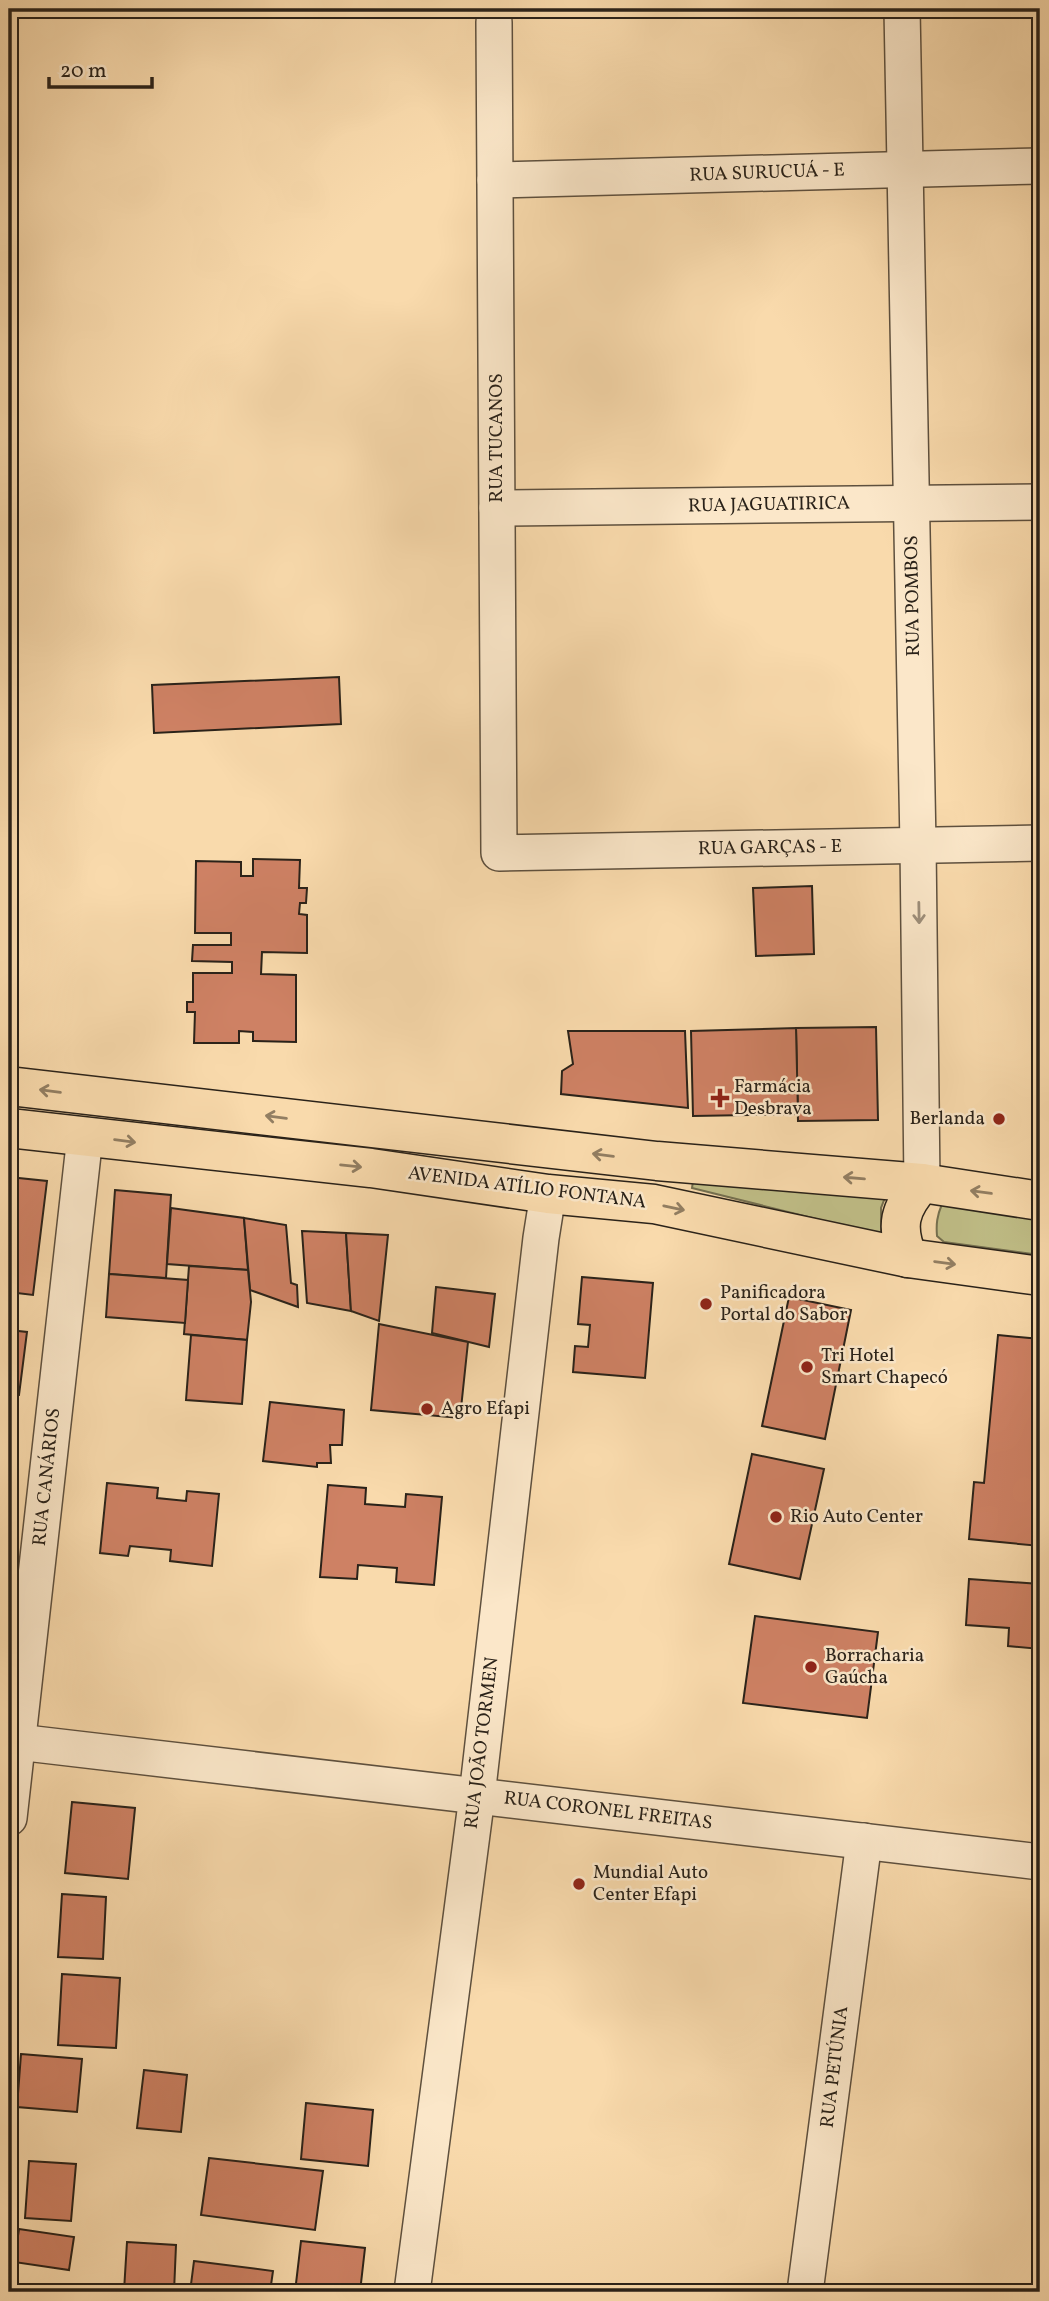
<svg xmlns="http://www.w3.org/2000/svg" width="1049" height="2301" viewBox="0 0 1049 2301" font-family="Vollkorn,serif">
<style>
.green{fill:#c0be87;stroke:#757050;stroke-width:2}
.building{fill:#ce8164;stroke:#2a2219;stroke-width:2}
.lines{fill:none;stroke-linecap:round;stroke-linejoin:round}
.minor-casing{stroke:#5e503e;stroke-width:38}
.major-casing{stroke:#2a2219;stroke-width:41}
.minor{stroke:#fbe7c9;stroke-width:35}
.major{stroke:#f9daac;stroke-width:38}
.oneway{stroke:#9d8e7a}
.oneway2{stroke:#927e62}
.poi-dot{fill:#8f2418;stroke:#fbe7c9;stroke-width:2.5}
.labels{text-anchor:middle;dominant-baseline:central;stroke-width:5;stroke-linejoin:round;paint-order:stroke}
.street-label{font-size:19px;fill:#2a2219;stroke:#fbe7c9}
.poi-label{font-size:19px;fill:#2a2219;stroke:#fbe7c9;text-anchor:start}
</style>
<rect width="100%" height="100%" fill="#f9daac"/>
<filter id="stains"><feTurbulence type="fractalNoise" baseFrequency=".00286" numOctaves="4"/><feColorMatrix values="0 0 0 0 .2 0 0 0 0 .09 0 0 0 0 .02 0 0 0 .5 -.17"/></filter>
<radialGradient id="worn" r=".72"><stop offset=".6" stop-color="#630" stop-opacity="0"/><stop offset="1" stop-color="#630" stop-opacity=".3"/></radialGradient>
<g class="green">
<polygon points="694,1175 886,1195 881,1208 881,1235 692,1188"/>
<path d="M942 1204 1040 1217V1255L944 1242 937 1236C936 1224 937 1216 942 1204Z"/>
</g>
<g class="building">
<polygon points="339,677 341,724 154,733 152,685"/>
<polygon points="253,859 300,860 299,888 307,888 306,903 300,903 299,914 307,915 307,953 262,952 261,974 296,975 296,1042 253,1041 253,1032 239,1031 239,1043 194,1043 195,1012 187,1012 187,1002 193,1002 193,973 232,973 232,962 192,961 193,945 231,945 231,933 195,933 196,861 241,862 241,876 253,876"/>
<polygon points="812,886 814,954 756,956 753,888"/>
<polygon points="876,1027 878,1120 798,1121 796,1028"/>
<polygon points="796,1028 798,1114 693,1116 691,1031"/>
<polygon points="568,1031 685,1031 688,1108 561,1094 562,1071 573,1064"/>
<polygon points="9,1177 47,1181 33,1295 9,1292"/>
<polygon points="115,1190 171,1195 166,1278 109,1274"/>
<polygon points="171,1208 244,1218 248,1270 167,1264"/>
<polygon points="244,1218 286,1225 291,1283 297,1285 298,1307 250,1290"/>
<polygon points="302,1231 346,1233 351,1311 307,1303"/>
<polygon points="346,1233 388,1235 379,1321 351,1311"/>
<polygon points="189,1266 248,1270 251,1302 247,1340 184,1334"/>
<polygon points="109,1274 188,1280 185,1323 106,1317"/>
<polygon points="582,1277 653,1283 645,1378 573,1372 575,1346 588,1347 590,1325 578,1324"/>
<polygon points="436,1287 495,1294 489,1347 432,1333"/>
<polygon points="789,1297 851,1310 825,1439 762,1426"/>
<polygon points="379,1324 468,1342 460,1418 371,1410"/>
<polygon points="9,1330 27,1332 19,1395 9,1394"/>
<polygon points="191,1335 247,1340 242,1404 186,1400"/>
<polygon points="998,1335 1040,1339 1040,1546 969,1539 974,1482 984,1483"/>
<polygon points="270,1402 344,1410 342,1445 330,1445 331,1463 317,1463 317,1467 263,1461"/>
<polygon points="752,1454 824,1469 800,1579 729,1564"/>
<polygon points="107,1483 158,1488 157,1498 186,1501 187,1491 219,1494 212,1566 170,1561 171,1550 130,1546 128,1556 100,1553"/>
<polygon points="328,1485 366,1488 365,1504 405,1507 406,1494 442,1497 434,1585 396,1582 397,1568 358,1565 357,1579 320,1577"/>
<polygon points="969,1579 1040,1584 1040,1649 1008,1646 1009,1628 966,1625"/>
<polygon points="755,1616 878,1632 867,1718 743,1703"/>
<polygon points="72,1802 135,1808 128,1879 65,1873"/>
<polygon points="62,1894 106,1897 103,1959 58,1957"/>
<polygon points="62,1974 120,1978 116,2048 58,2045"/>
<polygon points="21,2054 82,2059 77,2112 17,2107"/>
<polygon points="144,2070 187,2075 181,2132 137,2128"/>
<polygon points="306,2103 373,2110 368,2166 301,2159"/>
<polygon points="209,2158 323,2171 315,2230 201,2215"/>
<polygon points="29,2161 76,2164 71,2221 25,2218"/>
<polygon points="19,2229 74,2237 69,2270 14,2262"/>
<polygon points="301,2241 365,2248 360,2292 295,2292"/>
<polygon points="127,2242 176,2245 174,2292 124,2291"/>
<polygon points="194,2261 273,2271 270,2292 190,2292"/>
</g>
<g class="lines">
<defs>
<g id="minor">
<polyline points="902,9 918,845 922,1183"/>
<polyline points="494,22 499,853 1040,843"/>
<polyline points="495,180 1040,166"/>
<polyline points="497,508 1040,502"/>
<polyline points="9,1741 1040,1862"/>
<polyline points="9,1818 85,1136"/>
<polyline points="412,2292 477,1796 541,1238 548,1194"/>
<polyline points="805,2292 864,1841"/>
</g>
<g id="major">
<polyline points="9,1086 657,1161 922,1183 1040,1201"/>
<polyline points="9,1128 371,1168 548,1194 654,1204 908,1258 1040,1276"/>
<path d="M908 1258C895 1226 899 1209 922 1183"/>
</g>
</defs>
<use href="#minor" class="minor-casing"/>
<use href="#major" class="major-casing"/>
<use href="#minor" class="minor"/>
<use href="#major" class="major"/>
</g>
<defs><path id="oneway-shaft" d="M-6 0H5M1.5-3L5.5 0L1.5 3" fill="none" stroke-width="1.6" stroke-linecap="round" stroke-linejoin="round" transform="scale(1.75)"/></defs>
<use class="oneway" href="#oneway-shaft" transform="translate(919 913) rotate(89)"/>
<g class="oneway2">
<use href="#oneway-shaft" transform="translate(50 1091) rotate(-173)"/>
<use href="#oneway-shaft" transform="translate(276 1117) rotate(-173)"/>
<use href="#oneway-shaft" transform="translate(125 1141) rotate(7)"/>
<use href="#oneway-shaft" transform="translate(603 1155) rotate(-173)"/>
<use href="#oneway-shaft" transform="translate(351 1166) rotate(6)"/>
<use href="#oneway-shaft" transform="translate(854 1178) rotate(-175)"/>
<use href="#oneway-shaft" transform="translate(981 1192) rotate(-172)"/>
<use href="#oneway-shaft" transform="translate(674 1208) rotate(12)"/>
<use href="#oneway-shaft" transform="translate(945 1263) rotate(8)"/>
</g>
<g class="poi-dot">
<path d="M716.5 1087.5h7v7h7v7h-7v7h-7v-7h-7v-7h7z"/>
<circle cx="999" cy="1119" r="7"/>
<circle cx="706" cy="1304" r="7"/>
<circle cx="807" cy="1367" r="7"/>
<circle cx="427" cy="1409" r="7"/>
<circle cx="776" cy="1517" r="7"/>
<circle cx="811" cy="1667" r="7"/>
<circle cx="579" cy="1884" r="7"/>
</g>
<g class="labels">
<g class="street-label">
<text transform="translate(767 173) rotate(-2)">RUA SURUCUÁ - E</text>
<text transform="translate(497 438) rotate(-90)">RUA TUCANOS</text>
<text transform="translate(769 505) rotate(-1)">RUA JAGUATIRICA</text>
<text transform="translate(913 596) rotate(-91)">RUA POMBOS</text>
<text transform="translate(770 848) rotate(-1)">RUA GARÇAS - E</text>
<text transform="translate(527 1188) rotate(7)">AVENIDA ATÍLIO FONTANA</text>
<text transform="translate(47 1477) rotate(-84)">RUA CANÁRIOS</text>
<text transform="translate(482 1743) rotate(-83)">RUA JOÃO TORMEN</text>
<text transform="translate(608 1811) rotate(7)">RUA CORONEL FREITAS</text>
<text transform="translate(835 2067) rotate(-83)">RUA PETÚNIA</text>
</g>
<g class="poi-label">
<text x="734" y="1087">Farmácia<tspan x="734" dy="22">Desbrava</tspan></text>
<text x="985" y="1119" text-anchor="end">Berlanda</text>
<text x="720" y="1293">Panificadora<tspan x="720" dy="22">Portal do Sabor</tspan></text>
<text x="821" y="1356">Tri Hotel<tspan x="821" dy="22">Smart Chapecó</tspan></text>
<text x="441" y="1409">Agro Efapi</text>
<text x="790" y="1517">Rio Auto Center</text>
<text x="825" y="1656">Borracharia<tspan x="825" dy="22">Gaúcha</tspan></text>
<text x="593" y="1873">Mundial Auto<tspan x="593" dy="22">Center Efapi</tspan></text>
</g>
</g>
<rect width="1049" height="2301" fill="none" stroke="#f9daac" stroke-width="35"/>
<rect x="10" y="10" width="1028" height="2280" fill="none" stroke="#2a2219" stroke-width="3.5"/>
<rect x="18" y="18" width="1014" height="2266" fill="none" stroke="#2a2219" stroke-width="2"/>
<path d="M49 77v10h103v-10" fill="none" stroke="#2a2219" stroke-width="3.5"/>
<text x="60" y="77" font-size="21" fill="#2a2219" stroke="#fbe7c9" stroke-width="5" paint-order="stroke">20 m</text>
<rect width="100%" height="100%" filter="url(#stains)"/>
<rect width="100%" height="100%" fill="url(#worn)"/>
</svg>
